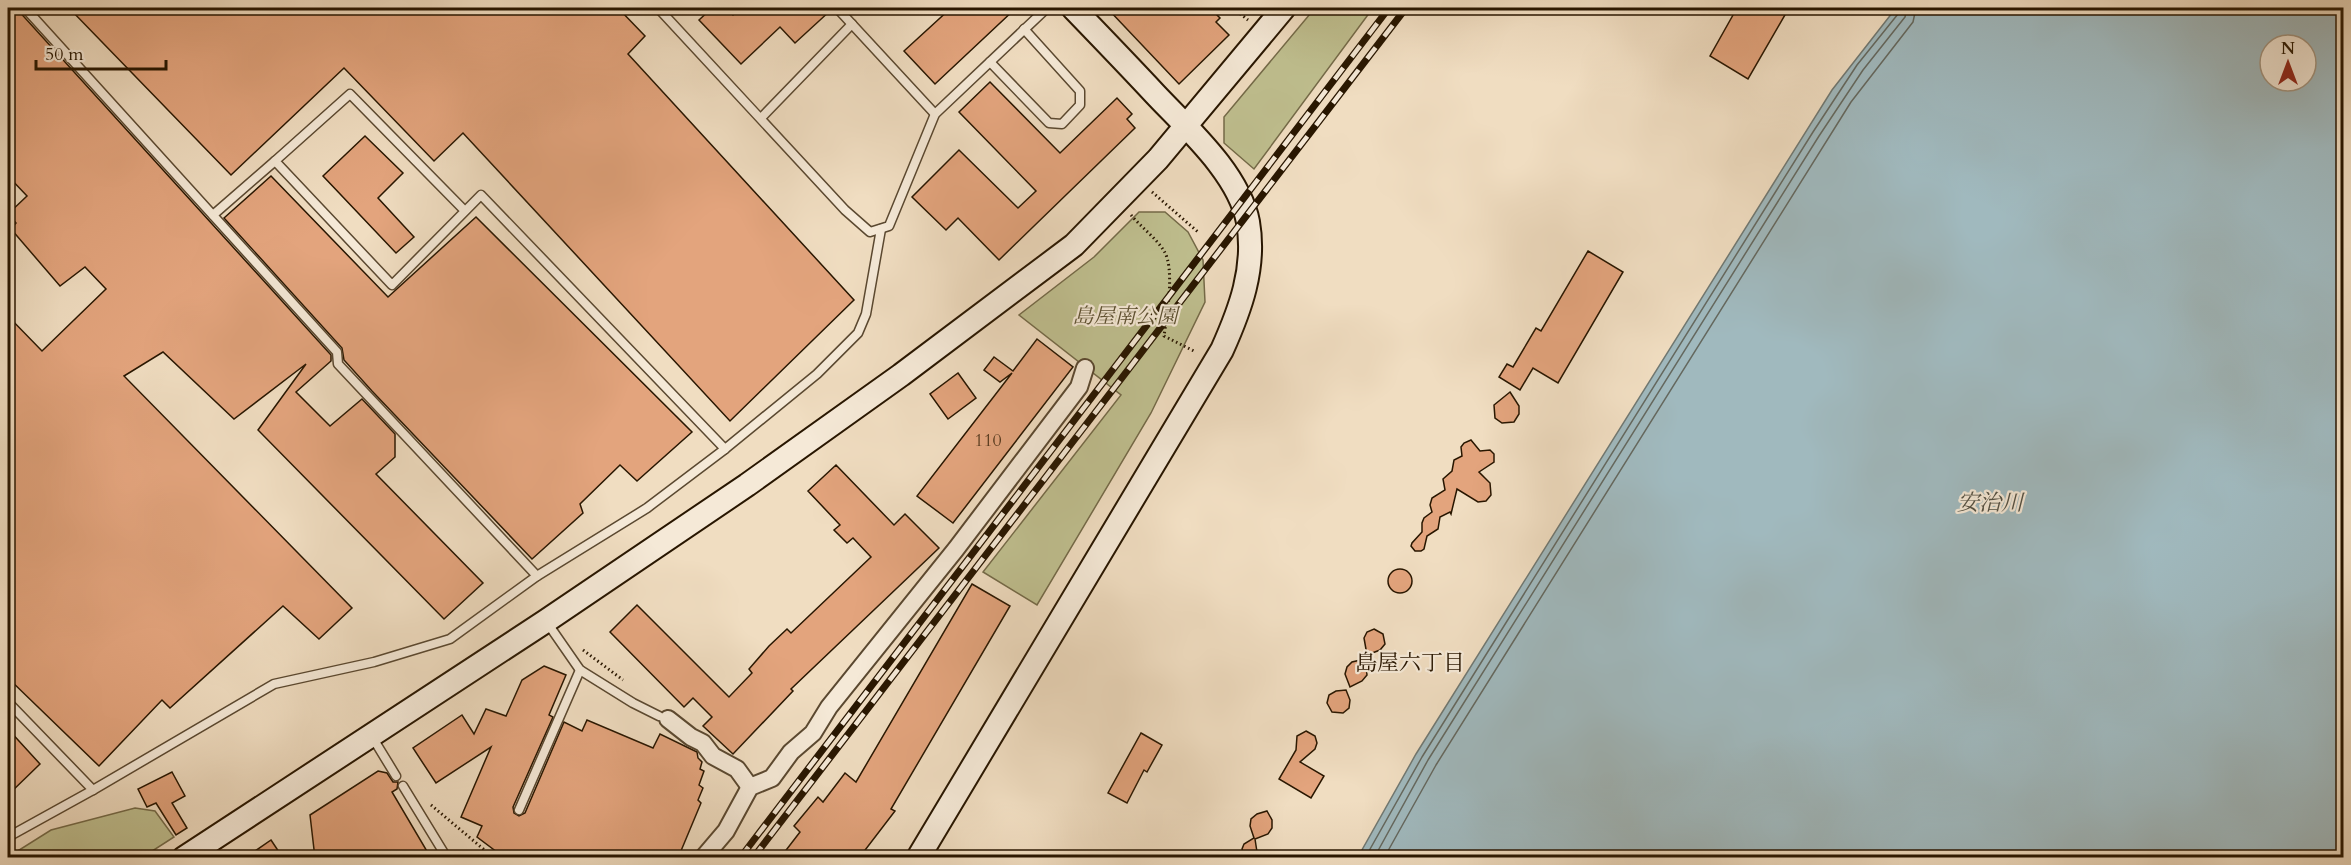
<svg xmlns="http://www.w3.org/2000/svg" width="2351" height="865" viewBox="0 0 2351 865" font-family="Cardo,'Noto Serif JP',serif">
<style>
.green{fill:#bfbf8f;stroke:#746a48;stroke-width:1.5}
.water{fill:#a0b9be;stroke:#707872;stroke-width:1.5;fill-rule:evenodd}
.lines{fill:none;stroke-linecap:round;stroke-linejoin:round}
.shore{stroke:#64685f;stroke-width:1.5}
.building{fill:#e3a47d;stroke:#281600;stroke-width:1.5}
.lane-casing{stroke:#5a4830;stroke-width:11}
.street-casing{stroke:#5a4830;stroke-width:20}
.secondary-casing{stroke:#281600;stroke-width:26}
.path{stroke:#281600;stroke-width:3;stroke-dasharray:1.5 3;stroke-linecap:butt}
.lane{stroke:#f5e9d7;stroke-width:8}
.street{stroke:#f5e9d7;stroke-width:16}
.secondary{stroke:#f5e9d7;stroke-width:22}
.rail-casing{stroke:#281600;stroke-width:7}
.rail{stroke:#f5e9d7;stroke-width:4.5;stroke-dasharray:14;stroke-linecap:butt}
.labels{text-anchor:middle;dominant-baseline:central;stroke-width:4.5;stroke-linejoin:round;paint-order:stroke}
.number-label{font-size:18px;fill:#573a1f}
.park-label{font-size:21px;font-style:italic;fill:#5d5132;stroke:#f5e9d7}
.water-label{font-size:22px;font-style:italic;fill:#524f42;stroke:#f5e9d7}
.neighbourhood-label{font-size:22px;fill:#281600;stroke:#f5e9d7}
</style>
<rect width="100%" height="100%" fill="#f0ddc1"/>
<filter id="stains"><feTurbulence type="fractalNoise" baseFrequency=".00333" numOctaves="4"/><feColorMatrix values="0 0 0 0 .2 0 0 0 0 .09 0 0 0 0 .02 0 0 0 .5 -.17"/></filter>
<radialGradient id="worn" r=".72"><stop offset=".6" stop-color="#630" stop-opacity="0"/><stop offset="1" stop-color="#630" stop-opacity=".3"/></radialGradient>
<g class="green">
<polygon points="1315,8 1373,8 1254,169 1224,143 1224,117"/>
<polygon points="1139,212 1165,212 1188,232 1203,260 1205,302 1151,413 1037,605 983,572 1121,395 1019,315 1094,257"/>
<polygon points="135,808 155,811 174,837 143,857 8,857 51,830"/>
</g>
<path class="water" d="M1896 8H2343V857H1358L1416 754 1832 90ZM2270 45H2306V81H2270Z"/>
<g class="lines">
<g class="shore">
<polyline points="1365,858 1422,757 1813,132 1857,65 1898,14 1900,8"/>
<polyline points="1374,858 1428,760 1819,136 1863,70 1905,17 1907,8"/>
<polyline points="1384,858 1436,765 1851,102 1913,22 1916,8"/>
</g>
</g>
<g class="building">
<polygon points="8,8 16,8 331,355 331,361 296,392 330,426 362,399 395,434 395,457 376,474 483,583 444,619 258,430 306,364 234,419 163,352 124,376 352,608 319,639 283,606 170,708 162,700 99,766 8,678 8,316 42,351 106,289 85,267 60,286 11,229 16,223 8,214 27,196 8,176"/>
<polygon points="69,8 618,8 645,36 628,54 854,300 730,421 463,133 434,161 344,68 231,175"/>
<polygon points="712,8 726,8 733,15 741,8 831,8 831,10 795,43 780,27 741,64 699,20"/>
<polygon points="951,8 1016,8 935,84 904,51"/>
<polygon points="1107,8 1210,8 1220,18 1216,22 1229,35 1179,84"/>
<polygon points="1737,8 1789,8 1748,79 1710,56"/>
<polygon points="990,82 1060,153 1117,98 1132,114 1127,119 1135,128 999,260 958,218 946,230 912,197 959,150 1018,208 1036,191 959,112"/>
<polygon points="365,136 403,173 378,198 414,237 396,253 323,176"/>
<polygon points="271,176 388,297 476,217 692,432 637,481 620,465 580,504 583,513 532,559 372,391 344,360 342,348 224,218"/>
<polygon points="1588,251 1623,272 1558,383 1533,368 1520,390 1499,377 1507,364 1513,367 1536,328 1541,331"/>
<polygon points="1037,339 1073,367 953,523 917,496 1012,373 1000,382 984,370 994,357 1013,371"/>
<polygon points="958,373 976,398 948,419 930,394"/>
<polygon points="1510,392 1519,406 1519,414 1514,422 1502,423 1495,418 1494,405"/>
<polygon points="1471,440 1480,451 1490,450 1494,454 1494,462 1479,472 1490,483 1491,495 1486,501 1478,502 1457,489 1451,514 1450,512 1440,517 1438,529 1427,536 1424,549 1421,551 1415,551 1411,546 1412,543 1422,532 1422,523 1424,518 1432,512 1430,505 1432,498 1445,490 1443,479 1452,471 1454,460 1462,456 1461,447 1464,443"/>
<polygon points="836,465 894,525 905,514 939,548 791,689 793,691 733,754 703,726 712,717 693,698 684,707 610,632 637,605 729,697 752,673 749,669 769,646 787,629 791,633 871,557 853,538 847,543 834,530 840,525 808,491"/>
<circle cx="1400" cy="581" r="12"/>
<polygon points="972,584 1010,606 891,809 895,811 859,858 780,858 800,832 794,826 818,797 823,802 845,773 856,782"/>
<polygon points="1374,629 1383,634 1385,644 1380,650 1367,655 1364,638 1367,632"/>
<polygon points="1365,659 1367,675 1362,681 1350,687 1345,674 1347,667 1352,662"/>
<polygon points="544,666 566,675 549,715 553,717 513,807 514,813 519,816 525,813 564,722 582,731 587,720 653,748 660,734 697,752 698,758 702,762 700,769 704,771 699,785 703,788 698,800 701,803 678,858 505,858 477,837 482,826 461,817 491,747 436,783 413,748 462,715 474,734 486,709 506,716 522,680"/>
<polygon points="1346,690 1350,700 1349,708 1343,713 1332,712 1327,703 1329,695 1336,691"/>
<polygon points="8,729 40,764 8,795"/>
<polygon points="1306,731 1315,736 1317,743 1315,749 1300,762 1324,776 1311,798 1279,779 1296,750 1297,736"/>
<polygon points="1141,733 1162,745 1147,772 1144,770 1127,803 1108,793"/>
<polygon points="378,771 387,773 393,782 398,782 397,789 392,792 431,858 315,858 310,815"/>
<polygon points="172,772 185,796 172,803 187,828 176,835 156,803 147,807 138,789"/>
<polygon points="1267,811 1272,820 1272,828 1268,834 1255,839 1257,852 1253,857 1248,857 1244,854 1242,849 1244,844 1254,838 1250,826 1251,819 1257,814"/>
<polygon points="271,840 283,858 245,858"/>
</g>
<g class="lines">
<defs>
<g id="lane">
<polyline points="25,8 337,352 338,364 537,576"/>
<polyline points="658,8 845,210 870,232 889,226 935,114 1047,8"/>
<polyline points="837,8 935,114"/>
<polyline points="990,62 1049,123 1062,124 1080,105 1080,91 1024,29"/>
<polyline points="761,118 852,24"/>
<polyline points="465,211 350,94 275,161 392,285 481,195 725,449"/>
<polyline points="213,215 275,161"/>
<polyline points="546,621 580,670 633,703 659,716"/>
<polyline points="8,702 93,790"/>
<polyline points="371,735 396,776"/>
<polyline points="403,786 447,858"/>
<polyline points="519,810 580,670"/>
<polyline points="8,837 93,790 274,684 374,662 450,639 537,576 647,508 725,449 817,374 858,333 866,314 881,229"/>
</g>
<g id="street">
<polyline points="668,719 691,737 703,743 713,756 737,769 750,787"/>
<polyline points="703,858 726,831 750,787 772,778 791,752 813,733 829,707 956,549 1079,387 1085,368"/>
</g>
<g id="secondary">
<polyline points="184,858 546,621 747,485 901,375 1074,245 1158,159 1284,8"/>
<path d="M918 858 1222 350C1240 310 1256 268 1248 222 1239 174 1188 129 1155 94 1128 65 1100 36 1073 8"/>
</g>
</defs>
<use href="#lane" class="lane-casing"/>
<use href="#street" class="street-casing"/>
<use href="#secondary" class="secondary-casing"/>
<g class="path">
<polyline points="1233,8 1248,20"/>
<polyline points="1152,192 1198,232"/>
<path d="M1131 215C1141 227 1156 238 1164 251 1175 268 1167 316 1164 336L1194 351"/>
<polyline points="583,650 623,680"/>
<polyline points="431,805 494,858"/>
</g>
<use href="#lane" class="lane"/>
<use href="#street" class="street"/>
<use href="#secondary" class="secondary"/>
<defs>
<g id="rail">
<polyline points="740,858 1389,8"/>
<polyline points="753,858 1406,8"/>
</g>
</defs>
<use href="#rail" class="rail-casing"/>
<use href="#rail" class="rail"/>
</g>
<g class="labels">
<g class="number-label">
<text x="988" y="440">110</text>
</g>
<g class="park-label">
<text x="1125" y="316">島屋南公園</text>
</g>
<g class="water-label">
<text x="1990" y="503">安治川</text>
</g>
<g class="neighbourhood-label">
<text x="1410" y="663">島屋六丁目</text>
</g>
</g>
<rect width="2351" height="865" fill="none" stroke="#f0ddc1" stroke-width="30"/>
<rect x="9" y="9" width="2333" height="847" fill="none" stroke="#281600" stroke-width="3"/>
<rect x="15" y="15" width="2321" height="835" fill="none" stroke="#281600" stroke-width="1.5"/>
<g transform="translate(2288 63)"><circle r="28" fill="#f5e9d7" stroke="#a39581" stroke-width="1.5"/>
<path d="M0-4.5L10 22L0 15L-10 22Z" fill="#8f2418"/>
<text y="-9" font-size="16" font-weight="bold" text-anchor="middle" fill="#281600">N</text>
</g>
<path d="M36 60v9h130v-9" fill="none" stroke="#281600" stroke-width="3"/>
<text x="45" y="60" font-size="18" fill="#281600" stroke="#f5e9d7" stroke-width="4.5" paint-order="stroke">50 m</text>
<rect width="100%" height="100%" filter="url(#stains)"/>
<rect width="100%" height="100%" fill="url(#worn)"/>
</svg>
